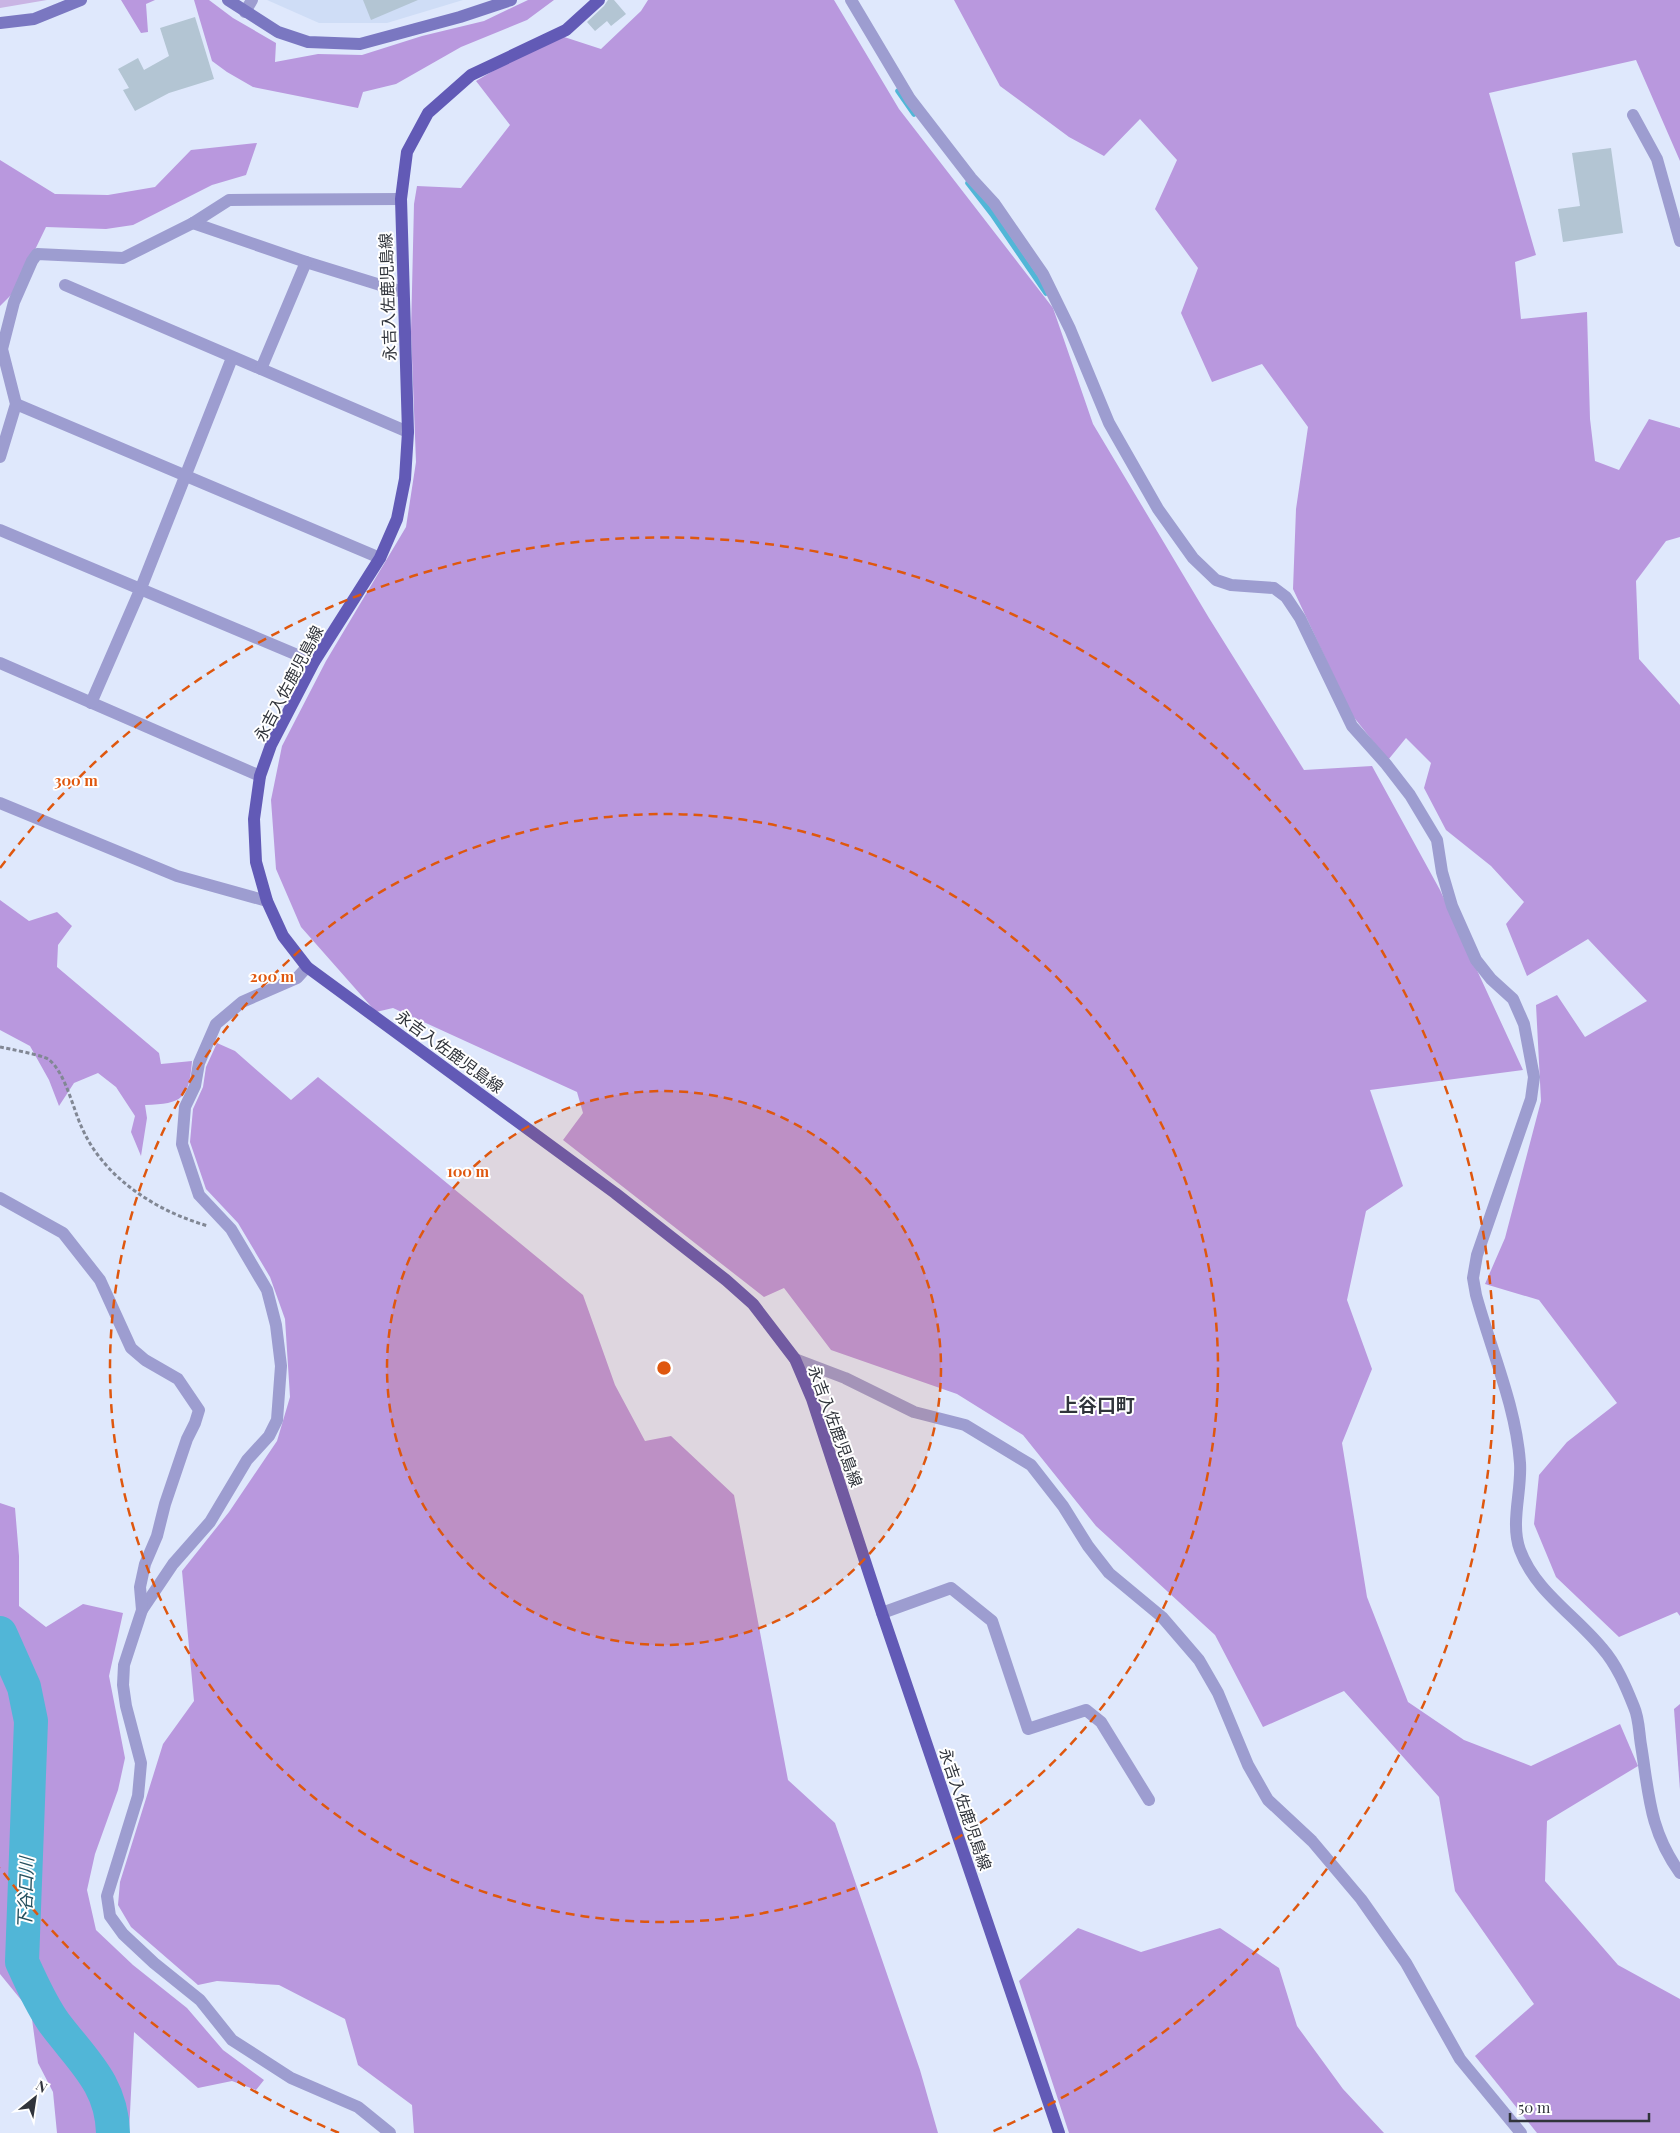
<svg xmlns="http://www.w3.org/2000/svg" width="1680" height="2133" viewBox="0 0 1680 2133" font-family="'Playfair Display','Noto Sans JP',serif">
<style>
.built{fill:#cfddf6}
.green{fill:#c9b4e4}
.forest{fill:#b998de}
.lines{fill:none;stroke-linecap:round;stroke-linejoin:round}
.stream{stroke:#51b6d7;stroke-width:5.5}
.river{stroke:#51b6d7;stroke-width:34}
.building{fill:#b3c5d3}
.path{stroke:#818794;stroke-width:3;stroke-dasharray:4 2.5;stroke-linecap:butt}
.minor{stroke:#9d9dd0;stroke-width:12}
.secondary{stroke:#7a77c1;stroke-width:12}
.primary{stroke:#625ab6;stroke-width:12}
.ring{fill:none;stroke:#df570e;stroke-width:2.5;stroke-dasharray:9 6}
.labels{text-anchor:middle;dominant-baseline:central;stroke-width:4;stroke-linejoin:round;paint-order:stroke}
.street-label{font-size:16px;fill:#30343b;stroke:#fff}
.water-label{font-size:18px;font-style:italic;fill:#25515f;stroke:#fff}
.quarter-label{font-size:19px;font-weight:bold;fill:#30343b;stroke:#fff}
.centre{fill:#df570e;stroke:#fff;stroke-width:2.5}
.ring-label{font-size:15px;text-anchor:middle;font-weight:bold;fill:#df570e;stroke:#fff;stroke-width:4;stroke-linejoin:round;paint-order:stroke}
</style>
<rect width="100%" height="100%" fill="#dfe8fc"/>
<polygon class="built" points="267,0 463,0 387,23 319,23"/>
<polygon class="green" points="0,0 47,0 0,8"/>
<g class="forest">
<polygon points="121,0 155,0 146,4 148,32 141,33"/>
<polygon points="194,0 209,0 233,18 276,43 275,62 318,54 362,55 422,36 484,21 528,0 554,0 527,20 461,47 396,84 363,92 358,108 253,87 227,72 212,61"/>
<polygon points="648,0 834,0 899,109 1053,308 1093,424 1209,618 1304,770 1372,766 1440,890 1523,1070 1370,1090 1403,1186 1366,1211 1347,1300 1372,1369 1342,1443 1367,1597 1408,1702 1464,1740 1531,1766 1620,1724 1638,1766 1547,1821 1545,1881 1618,1965 1680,1999 1680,2133 1537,2133 1475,2056 1534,2004 1455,1891 1439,1797 1344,1691 1263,1727 1215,1635 1096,1526 1023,1435 957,1394 831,1350 784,1288 764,1297 563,1140 583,1113 577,1092 393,1008 376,1012 301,927 276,869 271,800 282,746 326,661 406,527 416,462 411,332 414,204 417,186 461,188 510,125 476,81 555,34 601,49 641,11"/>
<polygon points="954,0 1680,0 1680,161 1636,60 1489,93 1536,255 1515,262 1521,319 1587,312 1590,419 1595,461 1619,470 1649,419 1680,428 1680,537 1666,541 1636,581 1639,659 1680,705 1680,1616 1677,1612 1619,1637 1556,1577 1534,1524 1539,1475 1567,1442 1617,1403 1539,1300 1485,1284 1505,1238 1541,1101 1536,1005 1557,995 1585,1037 1647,1001 1588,939 1527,976 1506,924 1524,902 1491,866 1446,830 1424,788 1431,763 1406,738 1388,760 1352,715 1293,589 1296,509 1308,427 1262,364 1212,382 1181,313 1198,268 1155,209 1177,160 1140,119 1104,156 1069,137 1000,86"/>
<polygon points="257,143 246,175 212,185 133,225 106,229 46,227 15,291 0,306 0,160 55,194 108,195 155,187 191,150"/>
<path d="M0 900 29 921 57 912 72 926 58 945 57 967 159 1053 161 1064 192 1061C189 1098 183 1104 145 1105L147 1118 141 1156 131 1132 135 1116 116 1087 98 1073 74 1083 59 1106 49 1080 30 1046 0 1030Z"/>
<polygon points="217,1043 235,1051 291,1100 318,1077 583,1295 615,1385 645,1441 671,1436 734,1495 788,1780 835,1823 920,2070 938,2133 414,2133 412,2105 358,2065 345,2019 279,1985 217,1981 198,1985 131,1927 118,1905 120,1882 163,1744 194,1701 182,1571 229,1512 277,1441 290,1397 285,1319 270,1277 238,1223 206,1189 190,1142 193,1109 203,1087 206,1067"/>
<polygon points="0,1503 15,1508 19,1556 19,1606 46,1627 83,1604 123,1613 109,1676 125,1758 118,1790 95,1854 87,1890 96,1930 133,1965 187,2008 223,2050 264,2080 256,2090 232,2081 198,2088 134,2032 129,2133 57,2133 53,2092 38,2063 31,2012 0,1974"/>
<polygon points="1680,1704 1680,1790 1674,1709"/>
<polygon points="1078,1928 1141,1952 1220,1928 1279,1968 1297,2026 1343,2089 1384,2133 1069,2133 1019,1981"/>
</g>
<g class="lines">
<g class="stream">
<polyline points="898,91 914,114"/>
<polyline points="968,183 992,214 1046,293"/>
</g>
<path class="river" d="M0 1633 24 1687 31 1721 22 1962C32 1983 41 2005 55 2024 82 2060 112 2084 113 2133"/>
</g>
<g class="building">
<polygon points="363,0 418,0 371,20"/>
<polygon points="608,0 614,0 626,14 611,26 607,21 595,31 587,22 604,6"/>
<polygon points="195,17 214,79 169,93 135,111 123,90 129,88 118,69 138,58 144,70 169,56 160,28"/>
<polygon points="1611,148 1623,233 1563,242 1558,209 1580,206 1572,153"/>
</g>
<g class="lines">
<path class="path" d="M0 1047C10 1049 41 1055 48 1059 65 1071 73 1109 82 1128 104 1178 156 1211 208 1226"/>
<g class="minor">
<path d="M851 0 910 99 971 178 994 203 1043 274 1070 329 1109 423 1158 509 1193 558 1216 580 1231 585 1274 588 1286 597 1300 618 1352 726 1386 764 1410 795 1437 840 1442 872 1452 906 1476 960 1491 979 1513 999 1524 1024 1534 1077 1531 1099 1477 1255 1473 1278 1476 1295C1491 1350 1516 1406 1520 1463 1522 1491 1510 1523 1520 1550 1535 1591 1575 1615 1602 1648 1617 1665 1626 1687 1634 1707 1639 1718 1639 1733 1641 1745 1649 1794 1649 1830 1680 1873"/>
<polyline points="245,12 252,0"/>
<polyline points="1633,115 1657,159 1680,241"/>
<polyline points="193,223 306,262 403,292"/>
<polyline points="65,285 408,432"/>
<polyline points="261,369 306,262"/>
<polyline points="16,404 380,558"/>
<polyline points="0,457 16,404 2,349 14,302 32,261 37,254 123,258 193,223 229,200 401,199"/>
<polyline points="0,530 314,662"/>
<polyline points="0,663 260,776"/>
<polyline points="91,703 141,588 232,358"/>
<polyline points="0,803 177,876 267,901"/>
<polyline points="307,967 297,978 242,1002 216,1024 199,1063 195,1086 185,1107 182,1144 199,1195 231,1229 267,1290 276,1325 281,1366 277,1420 269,1436 247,1460 210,1522 173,1564 142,1610 124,1665 123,1685 126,1706 141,1763 138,1796 107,1896 110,1916 123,1934 154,1963 200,2000 232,2040 291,2078 358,2107 390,2133"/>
<polyline points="0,1198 63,1233 100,1280 131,1348 145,1360 178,1379 199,1410 195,1423 187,1439 165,1504 157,1536 145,1564 140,1587 142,1610"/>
<polyline points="795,1359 845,1378 914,1412 965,1425 1031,1465 1063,1506 1088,1546 1109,1573 1162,1617 1199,1660 1218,1693 1248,1765 1268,1800 1312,1841 1361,1899 1406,1963 1460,2059 1521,2133"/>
<polyline points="882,1613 951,1588 992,1621 1028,1729 1086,1710 1101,1722 1149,1800"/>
</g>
<g class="secondary">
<polyline points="228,0 278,32 308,42 360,44 460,17 511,0"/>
<polyline points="0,23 34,19 81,0"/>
</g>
<polyline class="primary" points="599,0 566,30 471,75 428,113 407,152 401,199 408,432 405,479 397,519 380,558 314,662 271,745 260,776 254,819 256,862 267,901 283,936 307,967 615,1193 726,1280 753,1304 795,1359 812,1399 882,1613 1059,2133"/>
</g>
<circle cx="664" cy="1368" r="277" fill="#df570e" fill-opacity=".12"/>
<g class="ring">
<circle cx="664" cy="1368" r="277"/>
<circle cx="664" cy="1368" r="554"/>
<path d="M339 2133A831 831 0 0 1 0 1868M0 868A831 831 0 1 1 989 2133"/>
</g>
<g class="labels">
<g class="street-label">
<text transform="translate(387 297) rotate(-92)">永吉入佐鹿児島線</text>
<text transform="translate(288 683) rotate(-62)">永吉入佐鹿児島線</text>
<text transform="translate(450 1051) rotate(36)">永吉入佐鹿児島線</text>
<text transform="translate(836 1426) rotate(70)">永吉入佐鹿児島線</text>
<text transform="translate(966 1809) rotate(71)">永吉入佐鹿児島線</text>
</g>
<g class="water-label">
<text transform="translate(25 1893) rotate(-88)">下谷口川</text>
</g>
<g class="quarter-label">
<text x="1097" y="1404">上谷口町</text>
</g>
</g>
<circle cx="664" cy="1368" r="8" class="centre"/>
<g class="ring-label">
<text x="76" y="786">300 m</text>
<text x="272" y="982">200 m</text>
<text x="468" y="1177">100 m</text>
</g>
<g transform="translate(35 2098) rotate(30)" stroke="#ffffff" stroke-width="4" paint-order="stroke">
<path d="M0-4L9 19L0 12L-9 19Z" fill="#30343b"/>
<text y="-8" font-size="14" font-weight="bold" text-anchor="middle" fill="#30343b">N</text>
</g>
<path d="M1510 2113v8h139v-8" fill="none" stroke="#30343b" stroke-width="2.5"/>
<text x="1518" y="2113" font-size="15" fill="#30343b" stroke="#ffffff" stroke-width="4" paint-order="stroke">50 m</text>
</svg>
